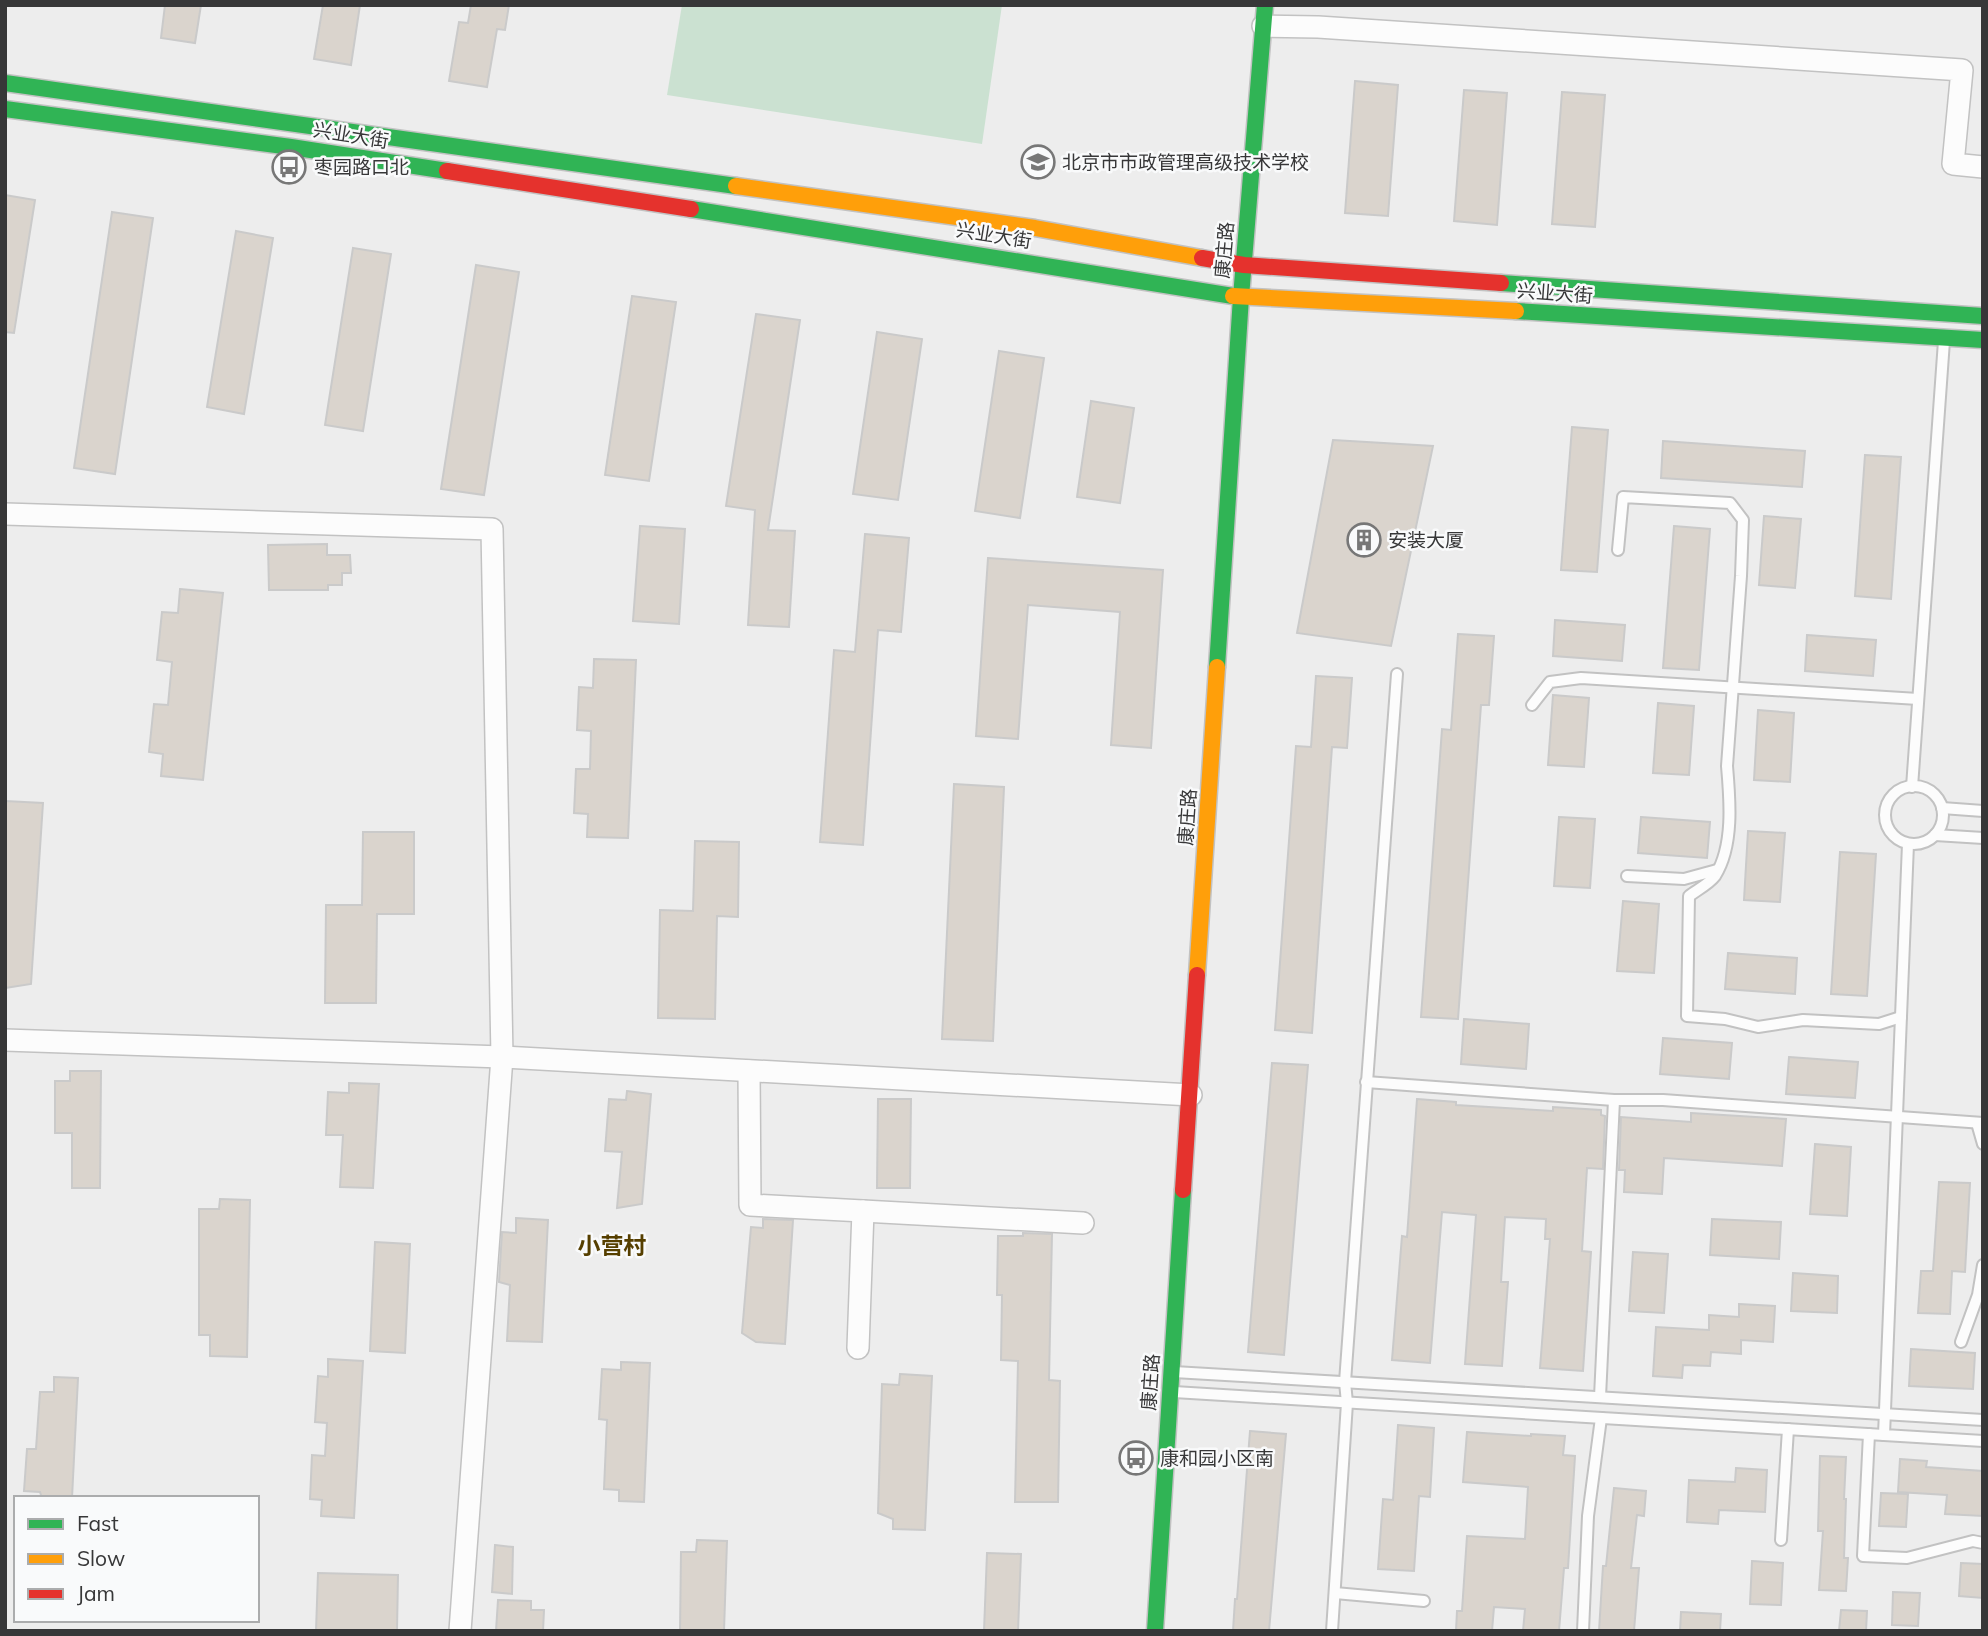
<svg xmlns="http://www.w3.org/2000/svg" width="1988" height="1636" viewBox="0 0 1988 1636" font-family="Mulish,'Noto Sans SC',sans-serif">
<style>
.green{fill:#cbe1d1}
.building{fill:#dad4cd;stroke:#cacaca;stroke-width:2}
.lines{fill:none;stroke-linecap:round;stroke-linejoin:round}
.lane-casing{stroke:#c2c2c2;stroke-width:14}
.street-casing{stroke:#c2c2c2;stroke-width:24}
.fast-casing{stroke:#c2c2c2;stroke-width:19}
.slow-casing{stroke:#c2c2c2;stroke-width:19}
.jam-casing{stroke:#c2c2c2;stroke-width:19}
.lane{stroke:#fcfcfc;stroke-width:10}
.street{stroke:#fcfcfc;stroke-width:21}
.fast{stroke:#30b455;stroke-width:16}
.slow{stroke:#ff9f0a;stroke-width:16}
.jam{stroke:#e5322d;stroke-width:16}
.labels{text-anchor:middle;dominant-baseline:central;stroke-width:5;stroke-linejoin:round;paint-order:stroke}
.street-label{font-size:19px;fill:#373738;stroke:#f9fafb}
.poi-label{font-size:19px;fill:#373738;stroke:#f9fafb;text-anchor:start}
.quarter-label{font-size:23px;font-weight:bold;fill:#563f00;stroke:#f9fafb}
</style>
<rect width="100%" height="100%" fill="#ededed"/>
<polygon class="green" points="682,5 1002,5 982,144 667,95"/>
<g class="building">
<polygon points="165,5 201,5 195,43 161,38"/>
<polygon points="323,5 360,5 351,65 314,59"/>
<polygon points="471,5 509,5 505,30 497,29 487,87 449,81 459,22 468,23"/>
<polygon points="1355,81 1398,85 1388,216 1345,213"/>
<polygon points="1464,90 1507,93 1497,225 1454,221"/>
<polygon points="1562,92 1605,95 1595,227 1552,224"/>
<polygon points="5,195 35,200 14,333 5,332"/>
<polygon points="112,212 153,218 115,474 74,468"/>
<polygon points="236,231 273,238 244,414 207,407"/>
<polygon points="353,248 391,254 363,431 325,425"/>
<polygon points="476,265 519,272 484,495 441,489"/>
<polygon points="632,296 676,302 649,481 605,475"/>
<polygon points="756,314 800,320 768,530 795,531 789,627 748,625 755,510 726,506"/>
<polygon points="877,332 922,339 898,500 853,494"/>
<polygon points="999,351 1044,358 1020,518 975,511"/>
<polygon points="1091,401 1134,408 1120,503 1077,497"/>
<polygon points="1572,427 1608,430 1597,572 1561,570"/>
<polygon points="1333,440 1433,446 1391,646 1297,633"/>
<polygon points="1663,441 1805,451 1802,487 1661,478"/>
<polygon points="1865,455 1901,457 1891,599 1855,596"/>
<polygon points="1764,516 1801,519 1795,588 1759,585"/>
<polygon points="640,526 685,529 679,624 633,621"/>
<polygon points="1674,526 1710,529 1699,670 1663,668"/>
<polygon points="865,534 909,538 901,632 878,630 863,845 820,842 834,650 855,652"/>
<polygon points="327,544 327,555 350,555 351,573 342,573 342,585 328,585 328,590 269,590 268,545"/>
<polygon points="988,558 1163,570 1151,748 1111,745 1120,612 1028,605 1018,739 976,736"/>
<polygon points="180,589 223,593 203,780 161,776 163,754 149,752 154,704 168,705 172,662 157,660 162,612 178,613"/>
<polygon points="1555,620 1625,625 1622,661 1553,656"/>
<polygon points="1458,634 1494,636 1489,705 1481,705 1458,1019 1421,1017 1442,729 1451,730"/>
<polygon points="1807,635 1876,640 1873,676 1805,671"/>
<polygon points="594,659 636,660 628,838 587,837 588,814 574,813 576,769 590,769 591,731 577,730 579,687 593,688"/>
<polygon points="1316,676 1352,678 1347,748 1332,747 1312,1033 1275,1030 1296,746 1311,747"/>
<polygon points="1553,695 1589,698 1584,767 1548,765"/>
<polygon points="1658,703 1694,706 1689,775 1653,773"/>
<polygon points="1758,710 1794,713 1790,782 1754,780"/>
<polygon points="954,784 1004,787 993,1041 942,1039"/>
<polygon points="5,801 43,803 31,984 5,988"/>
<polygon points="1559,817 1595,819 1590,888 1554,886"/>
<polygon points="1641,817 1710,822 1707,858 1638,853"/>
<polygon points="1748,831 1785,833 1780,902 1744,900"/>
<polygon points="363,832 414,832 414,914 377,914 376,1003 325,1003 326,905 362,905"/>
<polygon points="695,841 739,842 738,917 717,916 715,1019 658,1018 660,910 693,911"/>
<polygon points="1840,852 1876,854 1867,996 1831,994"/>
<polygon points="1623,901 1659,904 1654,973 1617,971"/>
<polygon points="1728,953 1797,958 1795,994 1725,989"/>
<polygon points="1464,1019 1529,1024 1526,1069 1461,1064"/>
<polygon points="1663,1038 1732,1043 1729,1079 1660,1074"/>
<polygon points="1789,1057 1858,1062 1855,1098 1786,1094"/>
<polygon points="1272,1063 1308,1065 1284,1355 1248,1352"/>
<polygon points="70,1071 101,1071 100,1188 72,1188 72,1133 55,1133 55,1081 70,1081"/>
<polygon points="349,1083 379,1084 373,1188 340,1187 343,1135 326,1135 328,1092 349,1093"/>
<polygon points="627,1091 651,1094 642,1204 617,1208 622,1152 605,1151 609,1099 626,1100"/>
<polygon points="878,1099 911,1099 910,1188 877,1188"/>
<polygon points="1417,1099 1456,1102 1456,1105 1553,1111 1553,1107 1601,1110 1601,1115 1605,1116 1603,1169 1587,1168 1582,1251 1591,1252 1583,1371 1540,1368 1550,1239 1545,1239 1546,1219 1505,1217 1501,1282 1508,1282 1502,1366 1465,1364 1476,1215 1442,1212 1430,1363 1392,1360 1402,1236 1407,1237"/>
<polygon points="1691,1113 1786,1119 1782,1166 1664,1158 1662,1194 1624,1192 1625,1170 1619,1170 1621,1117 1691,1122"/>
<polygon points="1815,1144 1851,1147 1847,1216 1810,1214"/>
<polygon points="1939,1182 1970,1183 1965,1272 1952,1271 1950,1314 1918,1313 1921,1271 1933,1271"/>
<polygon points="220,1199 250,1200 247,1357 210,1356 210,1335 199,1335 199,1209 219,1209"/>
<polygon points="516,1218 548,1220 542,1342 507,1341 510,1285 499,1282 502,1232 516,1233"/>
<polygon points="763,1219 793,1220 785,1344 756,1342 742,1333 751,1227 763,1228"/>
<polygon points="1712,1219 1781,1222 1779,1259 1710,1255"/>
<polygon points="1023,1233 1052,1234 1049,1380 1060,1381 1058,1502 1015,1502 1018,1361 1001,1360 1002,1295 997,1295 998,1236 1023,1236"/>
<polygon points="375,1242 410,1244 405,1353 370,1351"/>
<polygon points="1633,1252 1668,1254 1664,1313 1629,1311"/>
<polygon points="1793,1273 1838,1276 1837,1313 1791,1311"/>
<polygon points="1739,1304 1775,1306 1773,1342 1741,1340 1741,1354 1711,1352 1710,1366 1683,1365 1682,1378 1653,1376 1656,1327 1709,1330 1709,1315 1739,1317"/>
<polygon points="1911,1349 1975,1353 1973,1389 1909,1386"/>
<polygon points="328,1359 363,1361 354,1518 321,1516 322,1500 310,1499 312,1455 325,1456 327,1423 315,1422 318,1376 328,1377"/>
<polygon points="621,1362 650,1363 644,1502 619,1501 619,1490 604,1489 607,1420 599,1419 602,1369 621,1370"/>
<polygon points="900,1374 932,1376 925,1530 893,1529 893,1519 878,1513 882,1384 899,1385"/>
<polygon points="54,1377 78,1378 72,1498 42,1498 40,1492 24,1491 27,1449 36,1449 40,1392 54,1392"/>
<polygon points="1398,1425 1434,1428 1430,1497 1419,1496 1414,1571 1378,1569 1383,1499 1393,1500"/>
<polygon points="1250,1431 1286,1434 1269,1631 1233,1631 1235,1599 1237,1599"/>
<polygon points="1467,1432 1531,1436 1531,1434 1565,1436 1563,1455 1575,1456 1568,1568 1564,1568 1559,1631 1523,1631 1525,1609 1494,1607 1492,1631 1456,1631 1457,1611 1462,1611 1467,1536 1525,1539 1528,1487 1463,1482"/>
<polygon points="1820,1456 1846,1457 1844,1499 1846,1499 1844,1558 1848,1558 1846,1591 1819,1590 1823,1531 1818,1531"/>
<polygon points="1900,1459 1927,1461 1926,1467 1983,1471 1983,1516 1945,1514 1947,1495 1898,1492"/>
<polygon points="1736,1468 1767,1470 1765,1512 1719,1510 1718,1524 1687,1522 1689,1480 1735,1482"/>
<polygon points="1614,1488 1646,1491 1644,1516 1637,1515 1631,1568 1639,1568 1634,1631 1599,1631 1603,1566 1606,1566"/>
<polygon points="1881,1493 1908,1494 1906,1527 1879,1526"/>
<polygon points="697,1540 727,1541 724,1631 680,1631 681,1552 696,1552"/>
<polygon points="495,1545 513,1547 512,1594 492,1592"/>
<polygon points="987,1553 1021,1554 1018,1631 984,1631"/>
<polygon points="1752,1561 1783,1563 1781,1605 1750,1604"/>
<polygon points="1961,1563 1983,1564 1983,1598 1959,1596"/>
<polygon points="318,1573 398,1575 397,1631 316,1631"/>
<polygon points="1893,1592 1920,1593 1918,1626 1892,1625"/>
<polygon points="498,1600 531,1601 531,1610 544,1610 543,1631 496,1631"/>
<polygon points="1841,1610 1867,1611 1866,1631 1839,1631"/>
<polygon points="1681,1612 1721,1614 1720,1631 1680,1631"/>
</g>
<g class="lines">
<defs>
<g id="lane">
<path d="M1618 550 1623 497 1730 503 1743 520 1741 576 1727 766C1730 800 1734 846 1715 876 1709 884 1697 890 1689 896L1687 1016 1725 1019 1758 1027 1803 1020 1879 1024 1901 1017"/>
<polyline points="1532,705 1550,682 1581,678 1918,699"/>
<circle cx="1914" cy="815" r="29"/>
<polyline points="1912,787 1944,341"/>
<polyline points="1942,808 1983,811"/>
<polyline points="1935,835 1983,838"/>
<polyline points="1908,844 1884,1435 1983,1441"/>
<polyline points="1627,876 1684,879 1717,870"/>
<polyline points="1366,1082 1614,1100"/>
<polyline points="1977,1123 1983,1144"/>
<polyline points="1961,1342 1978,1295 1983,1265"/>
<polyline points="1174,1372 1983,1420"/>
<polyline points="1174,1392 1884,1435"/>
<polyline points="1600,1397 1614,1100 1663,1100 1983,1123"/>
<polyline points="1869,1434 1863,1556 1907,1558 1973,1541 1983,1543"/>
<polyline points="1781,1540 1788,1429"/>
<polyline points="1335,1593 1424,1601"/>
<polyline points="1332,1631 1347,1403 1345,1382 1397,674"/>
<polyline points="1583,1631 1588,1516 1601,1418"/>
</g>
<g id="street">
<polyline points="1263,26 1318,27 1962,70 1953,164 1983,167"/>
<polyline points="5,514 492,529 502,1057 460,1631"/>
<polyline points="5,1040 502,1057 1191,1095"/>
<polyline points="749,1071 750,1205 863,1211 858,1348"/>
<polyline points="863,1211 1083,1223"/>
</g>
<g id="fast">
<polyline points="5,83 736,186"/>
<polyline points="5,109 291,147 447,171"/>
<polyline points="691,209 1233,296"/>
<polyline points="1501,283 1983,316"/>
<polyline points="1516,311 1983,340"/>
<polyline points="1217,667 1241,297 1265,5"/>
<polyline points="1155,1631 1183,1190"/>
</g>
<g id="slow">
<polyline points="736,186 1035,228 1202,258"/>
<polyline points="1233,296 1516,311"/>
<polyline points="1197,975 1217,667"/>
</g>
<g id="jam">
<polyline points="447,171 691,209"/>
<polyline points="1202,258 1244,265 1501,283"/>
<polyline points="1183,1190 1197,975"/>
</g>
</defs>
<use href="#lane" class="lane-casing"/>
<use href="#street" class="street-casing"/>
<use href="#fast" class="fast-casing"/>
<use href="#slow" class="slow-casing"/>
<use href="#jam" class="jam-casing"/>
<use href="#lane" class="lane"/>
<use href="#street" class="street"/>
<use href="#fast" class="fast"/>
<use href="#slow" class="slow"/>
<use href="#jam" class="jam"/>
</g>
<defs>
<symbol id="school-ring" viewBox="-11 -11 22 22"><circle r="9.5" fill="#f9fafb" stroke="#777" stroke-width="1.5"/><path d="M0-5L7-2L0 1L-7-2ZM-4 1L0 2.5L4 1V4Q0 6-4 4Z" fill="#777"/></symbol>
<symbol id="bus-ring" viewBox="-11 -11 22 22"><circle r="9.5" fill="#f9fafb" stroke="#777" stroke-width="1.5"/><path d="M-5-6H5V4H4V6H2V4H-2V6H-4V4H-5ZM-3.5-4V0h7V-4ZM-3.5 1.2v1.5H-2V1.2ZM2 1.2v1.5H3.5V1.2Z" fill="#777"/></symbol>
<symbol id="building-ring" viewBox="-11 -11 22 22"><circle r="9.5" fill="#f9fafb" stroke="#777" stroke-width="1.5"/><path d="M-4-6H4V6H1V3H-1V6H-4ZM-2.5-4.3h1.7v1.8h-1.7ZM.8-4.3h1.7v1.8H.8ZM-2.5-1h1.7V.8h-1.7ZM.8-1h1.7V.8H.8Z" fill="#777"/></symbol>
</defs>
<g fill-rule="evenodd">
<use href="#school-ring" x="1019" y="143" width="38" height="38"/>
<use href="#bus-ring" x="270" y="148" width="38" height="38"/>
<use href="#building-ring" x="1345" y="521" width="38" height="38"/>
<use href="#bus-ring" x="1117" y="1439" width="38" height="38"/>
</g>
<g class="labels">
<g class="street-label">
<text transform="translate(351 135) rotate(9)">兴业大街</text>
<text transform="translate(994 235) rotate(9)">兴业大街</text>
<text transform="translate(1224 250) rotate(-85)">康庄路</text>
<text transform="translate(1555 293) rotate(4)">兴业大街</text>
<text transform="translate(1187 817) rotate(-86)">康庄路</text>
<text transform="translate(1150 1382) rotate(-86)">康庄路</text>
</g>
<g class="poi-label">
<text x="1062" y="162">北京市市政管理高级技术学校</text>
<text x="314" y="167">枣园路口北</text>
<text x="1388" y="540">安装大厦</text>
<text x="1160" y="1458">康和园小区南</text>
</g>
<g class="quarter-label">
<text x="612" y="1245">小营村</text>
</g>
</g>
<rect width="1988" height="1636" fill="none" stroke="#373738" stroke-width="14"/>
<rect x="14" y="1496" width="245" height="126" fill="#f9fafb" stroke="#abacad" stroke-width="2"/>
<rect x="28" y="1519" width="35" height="10" fill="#30b455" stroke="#abacad" stroke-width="2"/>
<text x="77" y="1531" font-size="21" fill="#373738">Fast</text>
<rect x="28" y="1554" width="35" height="10" fill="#ff9f0a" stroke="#abacad" stroke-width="2"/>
<text x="77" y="1566" font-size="21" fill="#373738">Slow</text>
<rect x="28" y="1589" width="35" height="10" fill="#e5322d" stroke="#abacad" stroke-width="2"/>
<text x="77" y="1601" font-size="21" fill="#373738">Jam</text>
</svg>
